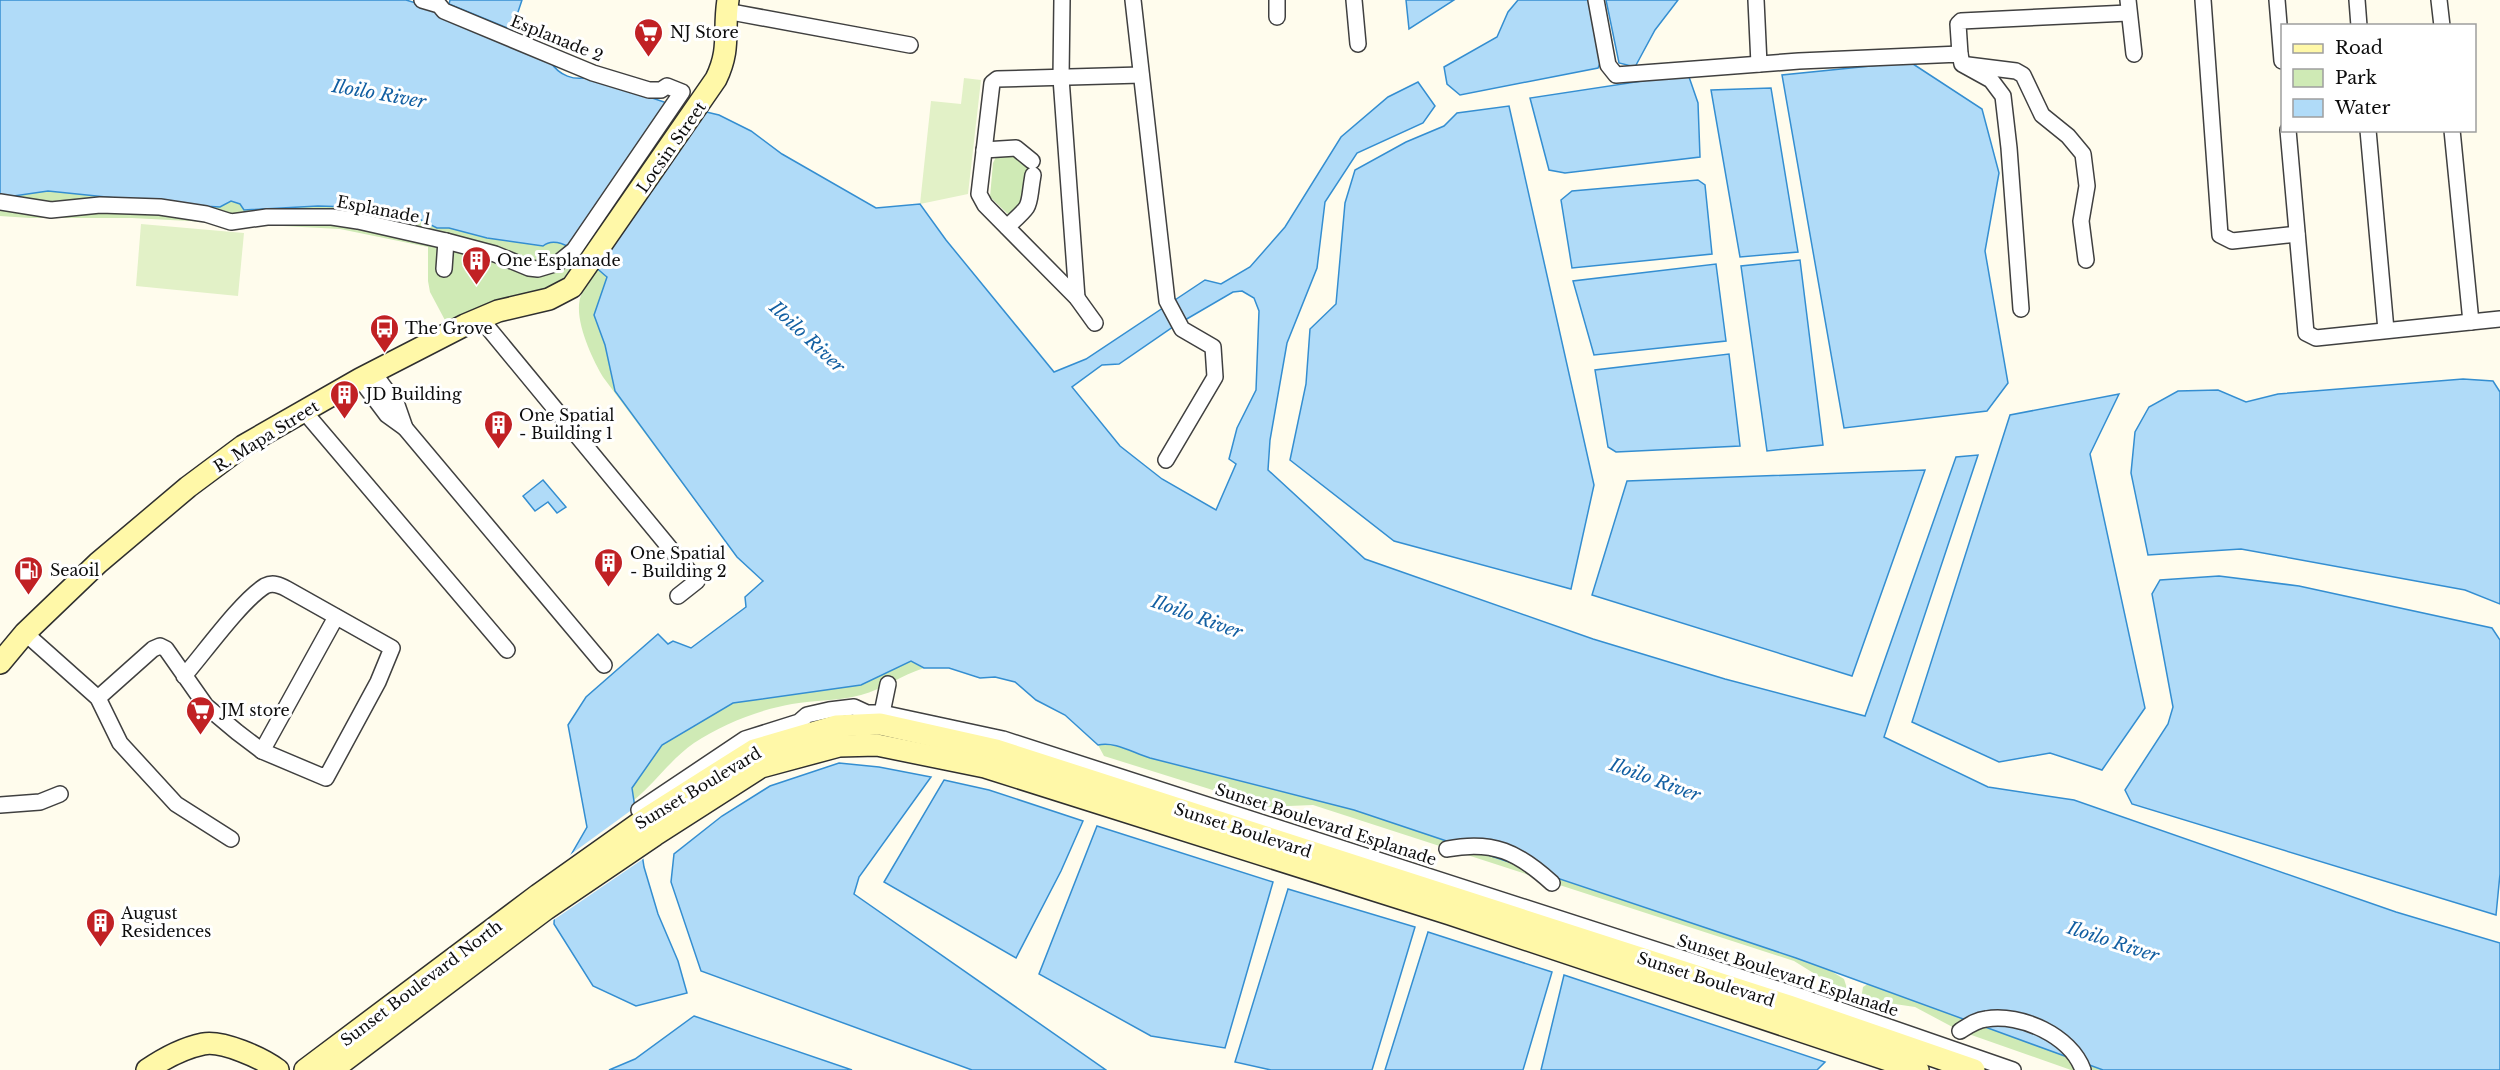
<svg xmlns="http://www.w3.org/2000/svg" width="2500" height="1070" viewBox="0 0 2500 1070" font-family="'Libre Baskerville',serif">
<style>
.green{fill:#cfeab5}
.pitch{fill:#e2f1c7}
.water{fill:#b0dbf8;stroke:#348ed1;stroke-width:1.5;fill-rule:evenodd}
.pier{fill:#fffced}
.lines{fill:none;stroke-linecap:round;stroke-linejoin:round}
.street-casing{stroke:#404040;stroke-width:18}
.secondary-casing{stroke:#2f2f2f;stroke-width:24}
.street{stroke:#fff;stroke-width:15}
.secondary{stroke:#fff8a8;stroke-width:21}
.labels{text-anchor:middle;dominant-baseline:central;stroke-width:6;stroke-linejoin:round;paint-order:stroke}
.poi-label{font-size:16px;fill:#0d0d0d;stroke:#fff;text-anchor:start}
.street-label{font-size:16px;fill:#0d0d0d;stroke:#fff}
.water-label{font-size:18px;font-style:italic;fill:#125fa2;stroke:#fff}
</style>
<rect width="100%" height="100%" fill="#fffced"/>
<g class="green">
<polygon points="1010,152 1028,163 1027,200 1010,216 990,197 993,163 996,157"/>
<polygon points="0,184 67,193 315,192 428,221 437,228 546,216 582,255 561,283 545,292 447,324 430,292 428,281 428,247 340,229 132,218 30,218 0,216"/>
<path d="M610 255 737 557 603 377C592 358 571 315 582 293 589 279 601 267 610 255Z"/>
<path d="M911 661 924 668C902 675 883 689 861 695 838 701 815 700 792 704 758 710 723 724 694 743 671 759 655 783 634 800L632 788 653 743 730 700Z"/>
<polygon points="1110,742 1113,745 1190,755 1821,965 1844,979 1849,995 1794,961 1313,805 1267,807 1104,756 1098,745"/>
<polygon points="1874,980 2126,1070 2071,1070 1960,1031 1915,1007 1861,999 1863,987"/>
</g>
<g class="pitch">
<polygon points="964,78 981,80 968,194 920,204 931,101 961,104"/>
<polygon points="141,224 244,233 238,296 136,286"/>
</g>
<g class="water">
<path d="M0 0H406L436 9 550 61C559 76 574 81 590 77L664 102 719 115 751 131 782 154 876 208 920 204 946 240 1054 372 1086 359 1205 280 1221 284 1250 267 1285 227 1341 137 1388 97 1418 82 1435 106 1423 123 1357 153 1325 202 1317 268 1287 343 1270 440 1268 470 1365 559 1593 639 1725 679 1865 716 1956 457 1978 455 1884 737 1988 787 2074 800 2396 912 2500 943V1070H2103L1796 958 1354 810 1150 758C1133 753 1115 741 1098 745L1065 715 1036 700 1015 682 995 677 980 678 949 668H924L911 661 861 685 733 703 662 745 632 788 644 867 658 914 678 961 687 993 636 1006 593 986 554 924 556 881 587 827 568 725 586 697 658 634 668 644 673 641 691 648 746 607 745 597 763 581 737 557 615 391 605 345 594 315 607 277C592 265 561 231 543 246L487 238 449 228H437L419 219 401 215H388L350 207 318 206 244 210 240 204 231 201 220 207 184 205 48 191 0 198ZM1242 291 1254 298 1259 311 1256 390 1237 428 1229 459 1236 464 1216 510 1162 479 1120 446 1072 387 1102 365 1119 364 1173 327 1233 292Z"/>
<polygon points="450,0 522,0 512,30 449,4"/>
<polygon points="1406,0 1454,0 1409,29"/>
<polygon points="1518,0 1591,0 1603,56 1598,68 1460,95 1447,84 1444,67 1497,37 1508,12"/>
<polygon points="1606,0 1678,0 1655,30 1635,67 1619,63"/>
<polygon points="1910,62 1982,109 1999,173 1985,251 2008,383 1987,411 1844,428 1782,75"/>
<polygon points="1688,74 1698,103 1700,157 1565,173 1549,170 1530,98"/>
<polygon points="1771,88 1798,252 1740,257 1711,90"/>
<polygon points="1509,106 1594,485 1571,589 1394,541 1290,460 1306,384 1310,329 1336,304 1345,203 1355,170 1406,142 1444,126 1457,113"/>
<polygon points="1698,180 1705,185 1712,254 1572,268 1561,200 1572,191"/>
<polygon points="1800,260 1823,445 1767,451 1741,266"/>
<polygon points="1716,264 1726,341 1594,355 1573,281"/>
<polygon points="1729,354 1740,446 1616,452 1608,447 1595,370"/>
<polygon points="2463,379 2493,381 2500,392 2500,604 2465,590 2241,549 2148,555 2131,473 2135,432 2149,407 2178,391 2218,390 2246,402 2278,394"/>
<polygon points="2119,394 2090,454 2145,708 2102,770 2050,753 1999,762 1912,722 2010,415"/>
<polygon points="1925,470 1852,676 1592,595 1627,481"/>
<polygon points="543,480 566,507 557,513 548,502 535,511 523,496"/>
<polygon points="2219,576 2299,586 2492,628 2500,640 2500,874 2496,915 2132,804 2125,790 2168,724 2173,707 2152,594 2160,580"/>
<polygon points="839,763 879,767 931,777 859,877 854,894 1106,1070 972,1070 701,971 671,882 674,854 722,816 770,786"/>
<polygon points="944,780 989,790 1083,821 1061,871 1016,958 884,882"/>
<polygon points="1097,826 1273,882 1225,1048 1151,1036 1039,974"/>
<polygon points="1288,889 1415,927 1372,1070 1271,1070 1235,1062"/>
<polygon points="1428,932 1552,972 1523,1070 1385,1070"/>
<polygon points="1564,975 1825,1062 1817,1070 1541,1070"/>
<polygon points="694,1016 852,1070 609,1070 635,1059"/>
</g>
<polygon class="pier" points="637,806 640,811 646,857 552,921 554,880 567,857"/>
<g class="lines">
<defs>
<g id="street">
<polyline points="1062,0 1061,78 1077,298"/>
<polyline points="1133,0 1167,301 1182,329 1213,347 1215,377 1166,460"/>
<polyline points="1277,0 1277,17"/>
<polyline points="1354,0 1358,44"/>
<polyline points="1596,0 1608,65 1616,75 1799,61 1960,54 1962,64 1991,80 2003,96 2009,148 2021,309"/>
<polyline points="1756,0 1759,64"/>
<polyline points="2128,0 2134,54"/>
<polyline points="2203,0 2220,235 2232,241 2297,234"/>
<polyline points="2277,0 2282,61"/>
<polyline points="2357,0 2359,26"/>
<polyline points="2439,0 2442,26"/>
<polyline points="726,11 910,45"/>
<polyline points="1960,54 1958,24 1961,21 2128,13"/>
<polyline points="1968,65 2016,71 2023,75 2042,115 2068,136 2083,154 2087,186 2081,221 2086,260"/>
<polyline points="2288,130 2306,333 2316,338 2500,319"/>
<polyline points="2368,130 2386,330"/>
<polyline points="2452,130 2471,322"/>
<polyline points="984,150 1016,148 1032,161"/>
<polyline points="0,202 51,210 100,205 160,207 206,214 231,222 267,217 332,217 358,221 446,241 495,254 529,268 538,269 558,263 574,250 682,92 667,86 661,90 649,90 593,73 444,11 439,5 422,0"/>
<path d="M1007 227C1034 202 1027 210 1033 175"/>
<polyline points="444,269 446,241"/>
<polyline points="480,318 697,581 678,596"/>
<polyline points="1095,323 1077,298 985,205 979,194 992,83 997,79 1141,75"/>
<polyline points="373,372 397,405 405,428"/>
<polyline points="360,379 387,415 405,428 604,665"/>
<polyline points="303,410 507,650"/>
<polyline points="25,633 98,698 120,743 176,804 231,839"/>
<path d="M98 698 153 649 160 646 166 649 206 706 237 732 262 751 326 778 378 682 392 648 287 589C280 585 273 582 265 586 241 601 204 653 184 676"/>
<polyline points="882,713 888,684"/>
<polyline points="262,751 336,617"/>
<polyline points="0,805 40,802 60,794"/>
<polyline points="639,810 745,739 799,722 807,715 829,710 854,707 867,713 882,713 1003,739 1802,997 2013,1070"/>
<path d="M1447 849C1493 840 1518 852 1552 883"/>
<path d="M1960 1031C1968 1026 1976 1020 1986 1019 2021 1013 2071 1036 2083 1070"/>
</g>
<g id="secondary">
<path d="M0 663 25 633 98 563 188 487 243 446 360 379 465 325 498 311 549 299 572 287 716 79C731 48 723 32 728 0"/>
<path d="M147 1070C163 1059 184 1048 203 1044 222 1040 262 1058 278 1070"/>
<polyline points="305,1070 538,895 645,819 754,750 836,726 880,724 996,750 1789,1006 1974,1070"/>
<polyline points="332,1070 546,909 655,835 761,767 839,746 877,745 985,767 1450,914 1918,1070"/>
</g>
</defs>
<use href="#street" class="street-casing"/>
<use href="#secondary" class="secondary-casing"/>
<use href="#street" class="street"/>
<use href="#secondary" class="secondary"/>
</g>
<defs>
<symbol id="supermarket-pin" viewBox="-11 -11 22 30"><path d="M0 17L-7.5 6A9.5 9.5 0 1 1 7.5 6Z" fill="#c12124" stroke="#fff"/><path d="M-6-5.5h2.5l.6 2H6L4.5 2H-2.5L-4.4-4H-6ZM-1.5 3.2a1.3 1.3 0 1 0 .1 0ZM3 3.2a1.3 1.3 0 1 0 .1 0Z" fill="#fff"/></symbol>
<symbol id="building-pin" viewBox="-11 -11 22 30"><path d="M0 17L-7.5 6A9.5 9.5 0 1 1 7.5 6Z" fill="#c12124" stroke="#fff"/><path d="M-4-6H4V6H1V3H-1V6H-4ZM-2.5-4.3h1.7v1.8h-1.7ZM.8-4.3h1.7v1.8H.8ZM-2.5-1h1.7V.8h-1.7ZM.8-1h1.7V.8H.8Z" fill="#fff"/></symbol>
<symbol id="bus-pin" viewBox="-11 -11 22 30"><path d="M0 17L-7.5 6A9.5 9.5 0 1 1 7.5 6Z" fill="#c12124" stroke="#fff"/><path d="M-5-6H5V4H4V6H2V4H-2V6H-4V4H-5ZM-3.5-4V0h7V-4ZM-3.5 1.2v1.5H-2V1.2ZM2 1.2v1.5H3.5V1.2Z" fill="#fff"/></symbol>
<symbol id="fuel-pin" viewBox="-11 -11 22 30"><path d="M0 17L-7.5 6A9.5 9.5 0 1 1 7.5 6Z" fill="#c12124" stroke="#fff"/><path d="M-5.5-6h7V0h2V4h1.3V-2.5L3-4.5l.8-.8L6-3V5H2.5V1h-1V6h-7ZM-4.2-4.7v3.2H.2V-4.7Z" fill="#fff"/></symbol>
</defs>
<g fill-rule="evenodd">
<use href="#supermarket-pin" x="632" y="16" width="33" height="45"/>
<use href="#building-pin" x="460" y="244" width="33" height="45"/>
<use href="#bus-pin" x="368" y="312" width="33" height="45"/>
<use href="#building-pin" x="328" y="378" width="33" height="45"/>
<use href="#building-pin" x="482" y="408" width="33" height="45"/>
<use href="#building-pin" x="592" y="546" width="33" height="45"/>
<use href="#fuel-pin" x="12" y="554" width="33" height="45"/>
<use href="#supermarket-pin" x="184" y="694" width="33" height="45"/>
<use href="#building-pin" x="84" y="906" width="33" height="45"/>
</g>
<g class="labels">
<g class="poi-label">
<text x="670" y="32">NJ Store</text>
<text x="497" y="260">One Esplanade</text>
<text x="405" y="328">The Grove</text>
<text x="366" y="394">JD Building</text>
<text x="519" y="415">One Spatial<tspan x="519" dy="18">- Building 1</tspan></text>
<text x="630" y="553">One Spatial<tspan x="630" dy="18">- Building 2</tspan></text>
<text x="50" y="570">Seaoil</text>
<text x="221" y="710">JM store</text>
<text x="121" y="913">August<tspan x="121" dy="18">Residences</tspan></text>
</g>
<g class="street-label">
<text transform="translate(557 38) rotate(22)">Esplanade 2</text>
<text transform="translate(671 147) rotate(-55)">Locsin Street</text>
<text transform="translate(384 210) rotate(11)">Esplanade 1</text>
<text transform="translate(266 436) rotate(-32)">R. Mapa Street</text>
<text transform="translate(698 788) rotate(-31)">Sunset Boulevard</text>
<text transform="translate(1326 824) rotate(18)">Sunset Boulevard Esplanade</text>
<text transform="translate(1243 830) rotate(18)">Sunset Boulevard</text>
<text transform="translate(1788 975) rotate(18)">Sunset Boulevard Esplanade</text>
<text transform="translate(1706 979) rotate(18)">Sunset Boulevard</text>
<text transform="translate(421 983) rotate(-37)">Sunset Boulevard North</text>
</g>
<g class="water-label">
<text transform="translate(379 94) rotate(10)">Iloilo River</text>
<text transform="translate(807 337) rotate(43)">Iloilo River</text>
<text transform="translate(1197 617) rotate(20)">Iloilo River</text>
<text transform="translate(1655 780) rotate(20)">Iloilo River</text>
<text transform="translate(2113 942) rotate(18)">Iloilo River</text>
</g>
</g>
<rect x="2281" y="24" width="195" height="108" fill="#ffffff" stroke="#9e9e9e" stroke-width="1.5"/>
<rect x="2293" y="44" width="30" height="9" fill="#fff8a8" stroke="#9e9e9e" stroke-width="1.5"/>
<text x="2335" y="54" font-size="18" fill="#0d0d0d">Road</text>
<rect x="2293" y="69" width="30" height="18" fill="#cfeab5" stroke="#9e9e9e" stroke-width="1.5"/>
<text x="2335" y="84" font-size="18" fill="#0d0d0d">Park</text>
<rect x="2293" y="99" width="30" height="18" fill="#b0dbf8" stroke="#9e9e9e" stroke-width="1.5"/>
<text x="2335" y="114" font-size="18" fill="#0d0d0d">Water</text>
</svg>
